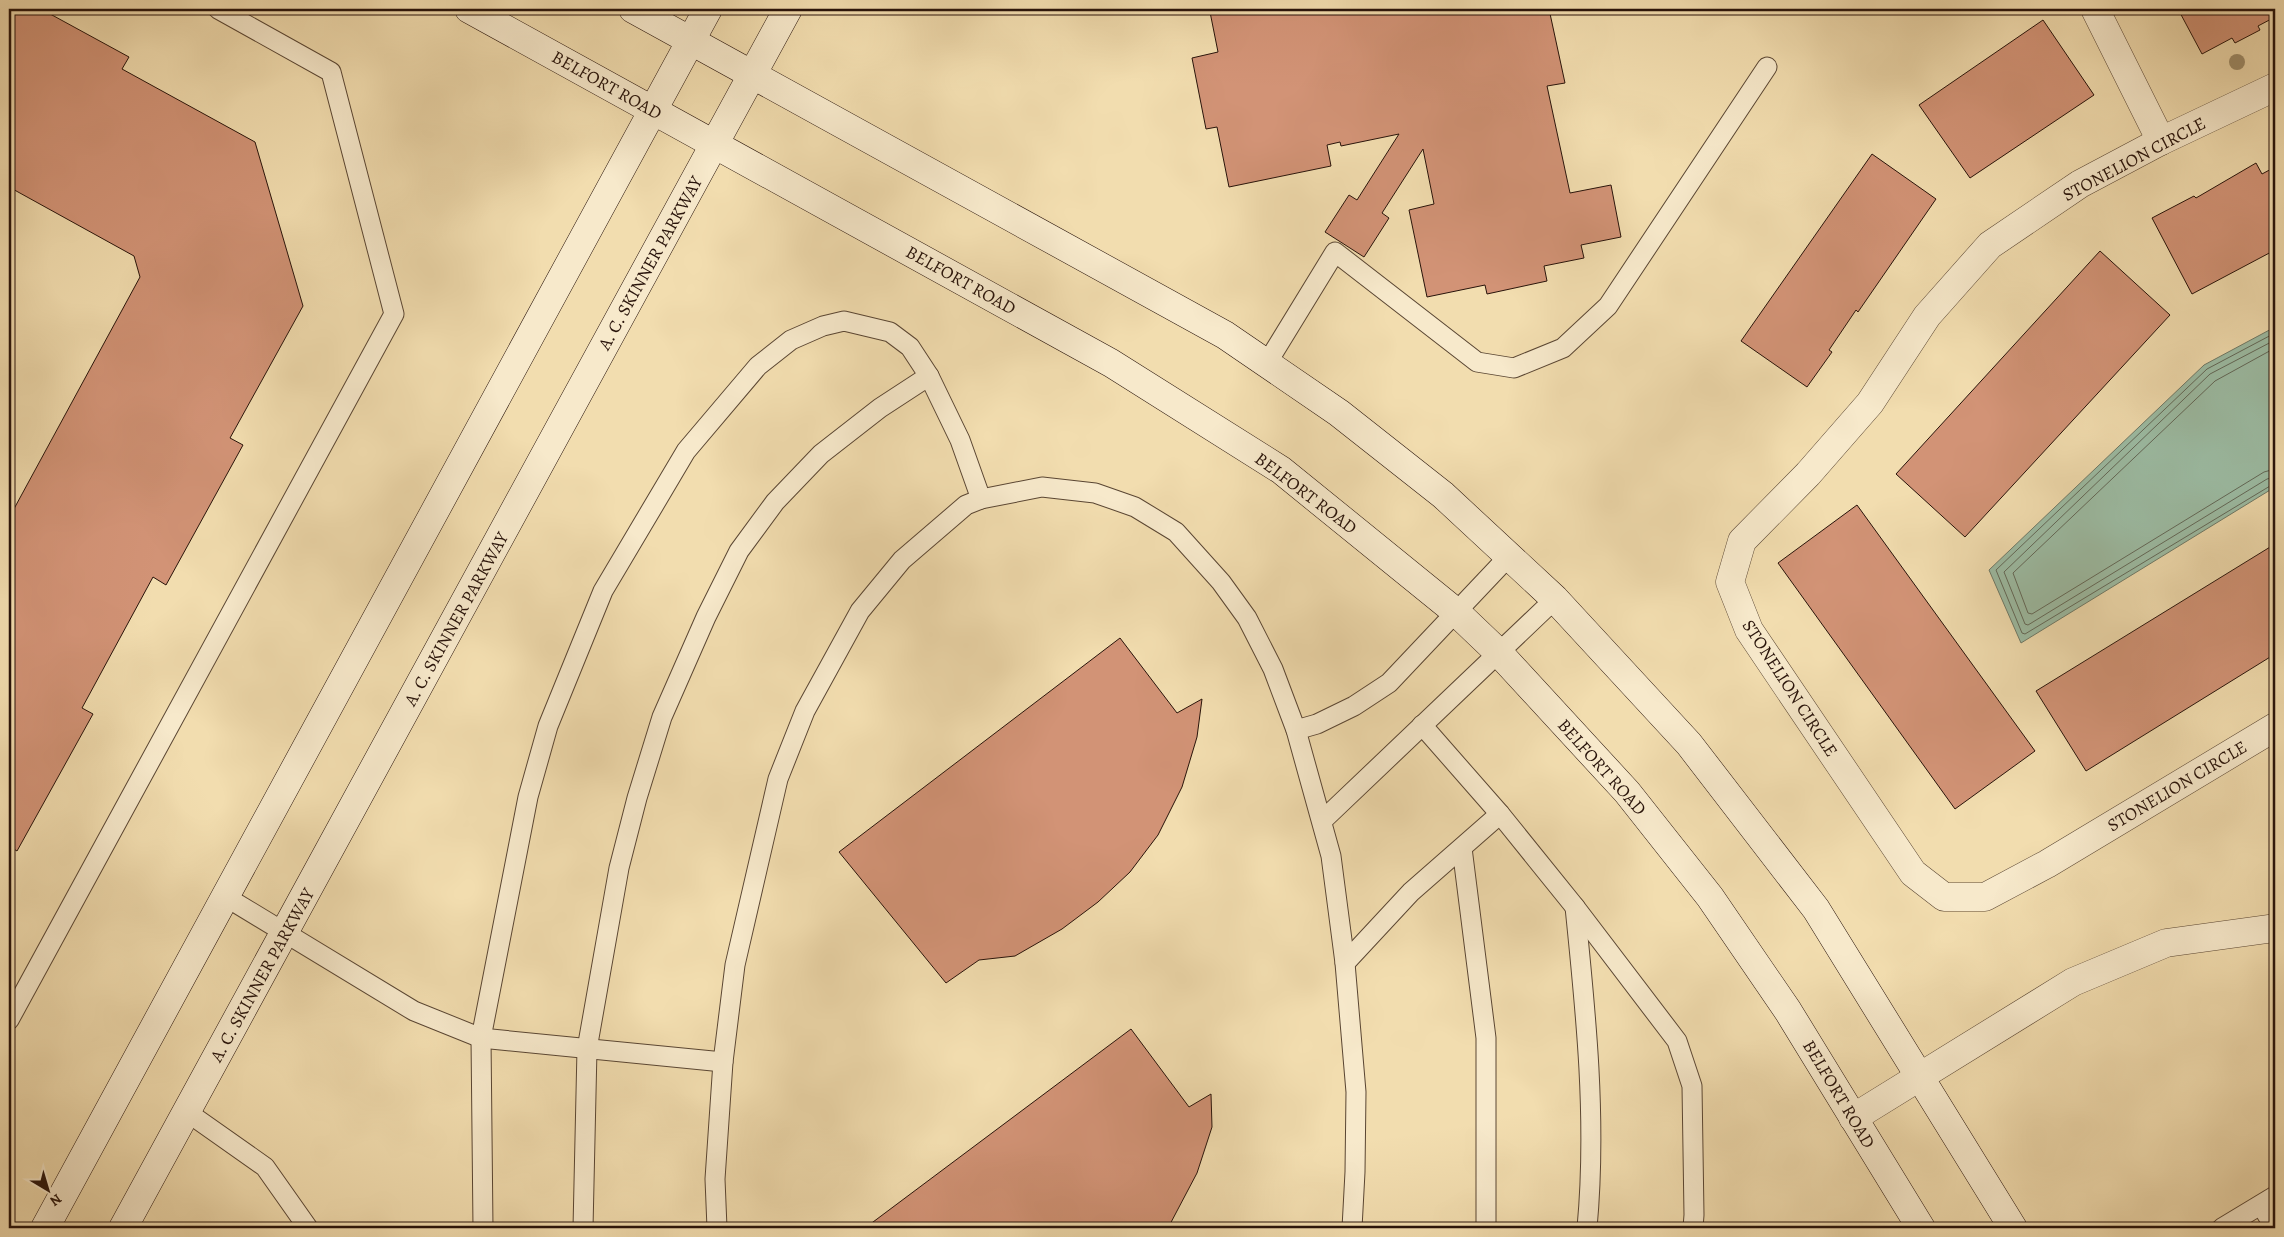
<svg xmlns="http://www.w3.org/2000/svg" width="2284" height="1237" viewBox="0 0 2284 1237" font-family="Alegreya,serif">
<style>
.water{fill:#9cbda5;stroke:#6e7967}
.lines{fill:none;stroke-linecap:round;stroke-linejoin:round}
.shore{stroke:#626858;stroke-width:1}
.building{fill:#d29376;stroke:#28130a}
.lane-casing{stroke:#5a4633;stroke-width:21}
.street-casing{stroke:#5a4633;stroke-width:29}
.secondary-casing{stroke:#28130a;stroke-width:29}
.lane{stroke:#f7e9cb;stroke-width:19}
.street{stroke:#f7e9cb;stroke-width:28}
.secondary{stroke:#f7e9cb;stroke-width:28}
.tree{fill:#a08f6c}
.labels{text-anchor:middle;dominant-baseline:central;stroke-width:4;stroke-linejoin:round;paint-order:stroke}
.street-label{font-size:18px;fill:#28130a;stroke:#f7e9cb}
</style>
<rect width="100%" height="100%" fill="#f2ddaf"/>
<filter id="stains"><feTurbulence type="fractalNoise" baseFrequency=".004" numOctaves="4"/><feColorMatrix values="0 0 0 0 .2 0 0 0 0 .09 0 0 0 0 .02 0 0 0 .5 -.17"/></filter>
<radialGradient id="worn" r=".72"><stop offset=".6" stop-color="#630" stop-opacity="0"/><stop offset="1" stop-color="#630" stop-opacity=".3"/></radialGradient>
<polygon class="water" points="2275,327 2275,487 2021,643 1989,570 2204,365"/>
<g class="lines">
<g class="shore">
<polyline points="2275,333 2207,369 1996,570 2022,633 2025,634 2275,483"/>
<polyline points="2275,340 2210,374 2004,572 2025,624 2028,625 2267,479 2275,477"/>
<polyline points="2275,348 2215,381 2013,573 2028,613 2032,614 2264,472 2275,469"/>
</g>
</g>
<g class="building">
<polygon points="9,9 41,9 129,57 122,69 255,142 303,306 230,438 243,445 166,585 153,577 82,708 93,714 17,851 9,846 9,518 140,277 134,256 9,187"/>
<polygon points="1225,9 1259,9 1260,13 1279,9 1549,9 1565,83 1547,86 1570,193 1611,185 1621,237 1581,245 1584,258 1544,266 1547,281 1487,294 1485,285 1427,297 1409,210 1434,204 1423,149 1382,213 1389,218 1364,257 1325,232 1349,195 1357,200 1399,134 1341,146 1340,142 1327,145 1331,166 1229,187 1217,127 1206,129 1192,58 1218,52 1210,12"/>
<polygon points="2178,9 2275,9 2275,17 2258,26 2260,30 2235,43 2232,38 2202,54"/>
<polygon points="2043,20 2094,95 1970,178 1919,105"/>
<polygon points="1872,154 1936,199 1858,312 1856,310 1829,350 1832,352 1807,387 1741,341"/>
<polygon points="2256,163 2262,174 2275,167 2275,250 2192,294 2152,218 2194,196 2196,198"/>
<polygon points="2100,251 2170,315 1965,537 1896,474"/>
<polygon points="1857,505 2035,751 1955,809 1778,563"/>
<polygon points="2275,544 2275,654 2086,771 2036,691"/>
<polygon points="1120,638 1177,713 1202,699 1197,737 1182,787 1158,835 1130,872 1098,902 1062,929 1015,956 979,960 946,983 839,852"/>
<polygon points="1131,1029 1189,1107 1211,1094 1212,1127 1197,1173 1168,1228 865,1228"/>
</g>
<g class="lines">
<defs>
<g id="lane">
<polyline points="1267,363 1335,252 1477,362 1514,368 1563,348 1608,306 1767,67"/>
<polyline points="1422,725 1500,814 1575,907 1677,1041 1692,1086 1694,1215 1693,1228"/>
<polyline points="1296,730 1317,724 1354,706 1389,683 1510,555"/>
<polyline points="1323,820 1555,599"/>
<polyline points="1462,848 1486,1038 1486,1228"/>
<polyline points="226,897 414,1011 481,1038 723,1062"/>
<path d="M1575 907C1586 1014 1597 1121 1587 1228"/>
<polyline points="1345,963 1411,892 1500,814"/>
<polyline points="9,1020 394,314 331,72 218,9"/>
<polyline points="187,1112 265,1167 308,1228"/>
<polyline points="2261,1205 2275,1228"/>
<polyline points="483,1228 481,1038 528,797 548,726 603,591 686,451 758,366 791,340 823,326 844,321 890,332 910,347 929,376 960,440 981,499"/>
<polyline points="583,1228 587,1049 619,868 637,798 662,717 706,617 739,551 775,502 821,454 880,408 929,376"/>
<polyline points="717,1228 715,1179 723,1062 735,965 778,779 805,711 860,611 902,560 966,505 981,499 1042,487 1095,493 1135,507 1176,532 1221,582 1247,618 1273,669 1296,730 1331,856 1345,963 1356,1092 1355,1172 1352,1228"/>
<polyline points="2222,1228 2275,1196"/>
</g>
<g id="street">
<polyline points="2095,9 2161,141"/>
<polyline points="2275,87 2161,141 2080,184 1990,245 1927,316 1870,403 1808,474 1742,541 1730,582 1749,630 1913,873 1944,897 1985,897 2047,864 2275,727"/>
<polyline points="1853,1118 2073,982 2166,943 2275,928"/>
</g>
<g id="secondary">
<polyline points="469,9 1111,363 1281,470 1456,612 1499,653 1627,792 1710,897 1788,1011 1921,1228"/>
<polyline points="633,9 1225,335 1339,413 1443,495 1555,599 1689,744 1816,909 2013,1228"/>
<polyline points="45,1228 708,9"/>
<polyline points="123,1228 788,9"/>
</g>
</defs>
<use href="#lane" class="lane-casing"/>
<use href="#street" class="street-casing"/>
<use href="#secondary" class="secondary-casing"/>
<use href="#lane" class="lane"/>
<use href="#street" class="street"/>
<use href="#secondary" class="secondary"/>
</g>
<circle class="tree" cx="2237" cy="62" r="8"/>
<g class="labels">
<g class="street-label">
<text transform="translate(607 85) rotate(29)">BELFORT ROAD</text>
<text transform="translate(2134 159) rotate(-28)">STONELION CIRCLE</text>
<text transform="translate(650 263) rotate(-61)">A. C. SKINNER PARKWAY</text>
<text transform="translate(961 280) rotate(29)">BELFORT ROAD</text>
<text transform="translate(1306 493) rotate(37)">BELFORT ROAD</text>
<text transform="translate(456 619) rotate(-61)">A. C. SKINNER PARKWAY</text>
<text transform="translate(1790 688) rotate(57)">STONELION CIRCLE</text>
<text transform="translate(1602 767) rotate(48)">BELFORT ROAD</text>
<text transform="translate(2177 786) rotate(-31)">STONELION CIRCLE</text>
<text transform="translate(262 975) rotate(-61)">A. C. SKINNER PARKWAY</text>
<text transform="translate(1839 1094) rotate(59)">BELFORT ROAD</text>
</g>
</g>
<rect width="2284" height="1237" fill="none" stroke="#f2ddaf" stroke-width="30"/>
<rect x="10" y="10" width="2264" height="1217" fill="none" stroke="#28130a" stroke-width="2.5"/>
<rect x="15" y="15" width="2254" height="1207" fill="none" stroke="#28130a"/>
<g transform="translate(48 1190) rotate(142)" stroke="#f7e9cb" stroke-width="4" paint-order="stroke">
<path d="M0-4L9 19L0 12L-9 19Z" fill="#28130a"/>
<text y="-8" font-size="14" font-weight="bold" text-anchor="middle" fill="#28130a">N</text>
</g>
<rect width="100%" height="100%" filter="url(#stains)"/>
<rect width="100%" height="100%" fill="url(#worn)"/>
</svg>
